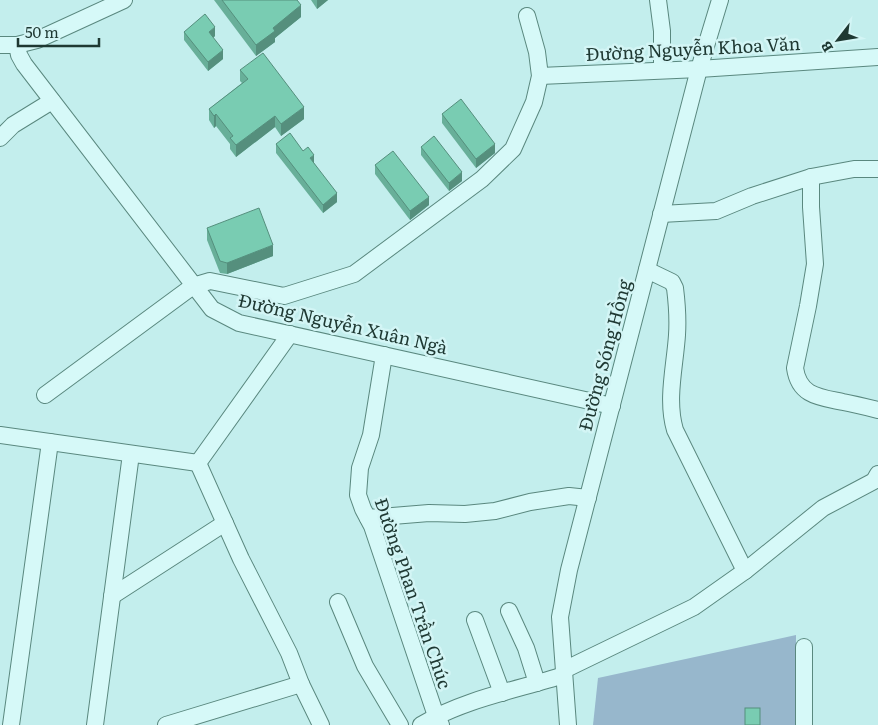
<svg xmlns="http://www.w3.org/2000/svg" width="878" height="725" viewBox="0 0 878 725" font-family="Literata,serif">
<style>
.green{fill:#97b7cc}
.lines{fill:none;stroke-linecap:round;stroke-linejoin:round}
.minor-casing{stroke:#5a887f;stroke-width:18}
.minor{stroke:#d6f9f8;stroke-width:16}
.wall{fill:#68af99}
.shaded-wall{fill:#558f7d}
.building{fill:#79ccb2;stroke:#558f7d}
.labels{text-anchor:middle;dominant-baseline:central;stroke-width:5;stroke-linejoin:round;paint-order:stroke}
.street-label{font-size:18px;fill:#1e3832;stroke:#d3f5f5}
</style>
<rect width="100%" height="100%" fill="#c3eeed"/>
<polygon class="green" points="796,635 796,725 593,725 598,678"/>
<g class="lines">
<defs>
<g id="minor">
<polyline points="658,0 662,31 662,70"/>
<polyline points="0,45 17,45 37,40 124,0"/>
<polyline points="17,45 19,55 24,64 212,309 239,323 612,406"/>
<polyline points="540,76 699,69 878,57"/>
<polyline points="0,138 13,125 52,101"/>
<path d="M811 177V207L815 264 808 306 795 368C799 396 819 397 843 402 854 404 866 407 878 410"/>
<polyline points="661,214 716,211 752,196 811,177 854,169 878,169"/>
<path d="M647 270 672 282 675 288C677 304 678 320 677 335 675 366 666 400 675 430L745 571"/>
<polyline points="384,355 371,435 360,468 358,495 363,509 372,526 436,716 441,725"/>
<polyline points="45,395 193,286 210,281 284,296 354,274 482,179 513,149 534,102 540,76 537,52 527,16"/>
<polyline points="0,435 198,463"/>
<polyline points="198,463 241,559 289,653 301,684"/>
<polyline points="198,463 290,334"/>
<polyline points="368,518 429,513 465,514 495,511 530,502 569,496 588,498"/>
<polyline points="112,596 225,523"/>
<polyline points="338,602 365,666 400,725"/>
<polyline points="509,611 526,648 537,683"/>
<polyline points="475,620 502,693"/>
<polyline points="564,670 694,607 745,571 823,508 874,481 878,474"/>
<polyline points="11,725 50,442"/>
<polyline points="95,725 131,454"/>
<polyline points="166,725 301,684 321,725"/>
<path d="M421 725C464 699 517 690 564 675"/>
<polyline points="568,725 560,617 569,570 699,69 720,0"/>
<polyline points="804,725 804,647"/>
</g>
</defs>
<use href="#minor" class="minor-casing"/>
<use href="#minor" class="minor"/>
</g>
<g class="wall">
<polygon points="214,0 297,0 301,17 275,38 275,42 256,56"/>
<polygon points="311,0 328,0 317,9"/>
<polygon points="184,32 215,36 213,38 223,59 208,71 184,40"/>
<polygon points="240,70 304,119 281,136 275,127 236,157 230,149 230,144 216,126 214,128 209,120 209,109 242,83 240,81"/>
<polygon points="442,114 495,153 476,168 442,123"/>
<polygon points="276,144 314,163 337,202 323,213 276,153"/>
<polygon points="421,147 462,181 449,191 421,155"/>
<polygon points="375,165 429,205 410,220 375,174"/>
<polygon points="207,228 273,256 227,274 220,273 207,240"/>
</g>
<g class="shaded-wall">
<polygon points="317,0 328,0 317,9"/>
<polygon points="301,5 301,17 275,38 275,42 256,56 256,45 273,28"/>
<polygon points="215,27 215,36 209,41 209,32"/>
<polygon points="223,50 223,59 208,71 208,62"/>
<polygon points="304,107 304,119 281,136 281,124"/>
<polygon points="216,114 216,126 214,128 214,116"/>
<polygon points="275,116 275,127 236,157 236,145"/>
<polygon points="495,144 495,153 476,168 476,159"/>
<polygon points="314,155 314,164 310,158"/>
<polygon points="462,172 462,181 449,191 449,183"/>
<polygon points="337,193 337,202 323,213 323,205"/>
<polygon points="429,197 429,205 410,220 410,211"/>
<polygon points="273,245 273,256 227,274 227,263"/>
</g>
<g class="building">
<polygon points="222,0 297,0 301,5 273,28 275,31 256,45"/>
<polygon points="205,14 215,27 209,32 223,50 208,62 184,32"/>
<polygon points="263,53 304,107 281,124 275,116 236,145 230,138 233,136 216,114 214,116 209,109 248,79 240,70"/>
<polygon points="461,99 495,144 476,159 442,114"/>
<polygon points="290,133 303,151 308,147 314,155 310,158 337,193 323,205 276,144"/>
<polygon points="434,136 462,172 449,183 421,147"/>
<polygon points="393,151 429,197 410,211 375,165"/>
<polygon points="259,208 273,245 227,263 220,261 207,228"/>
<rect x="745" y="708" width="15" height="17"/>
</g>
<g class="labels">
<g class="street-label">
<text transform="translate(693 48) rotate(-3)">Đường Nguyễn Khoa Văn</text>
<text transform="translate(343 323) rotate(13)">Đường Nguyễn Xuân Ngà</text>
<text transform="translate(604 355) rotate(-75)">Đường Sóng Hồng</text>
<text transform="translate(414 593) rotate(71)">Đường Phan Trần Chúc</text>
</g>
</g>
<g transform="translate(838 40) rotate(239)" stroke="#d3f5f5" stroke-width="4" paint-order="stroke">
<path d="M0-4L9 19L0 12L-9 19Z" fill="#1e3832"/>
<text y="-8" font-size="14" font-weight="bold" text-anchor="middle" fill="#1e3832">B</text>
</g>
<path d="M18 38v8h81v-8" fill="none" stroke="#1e3832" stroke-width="2.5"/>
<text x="25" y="38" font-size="15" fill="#1e3832" stroke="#d3f5f5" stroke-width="4" paint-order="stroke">50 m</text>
</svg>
